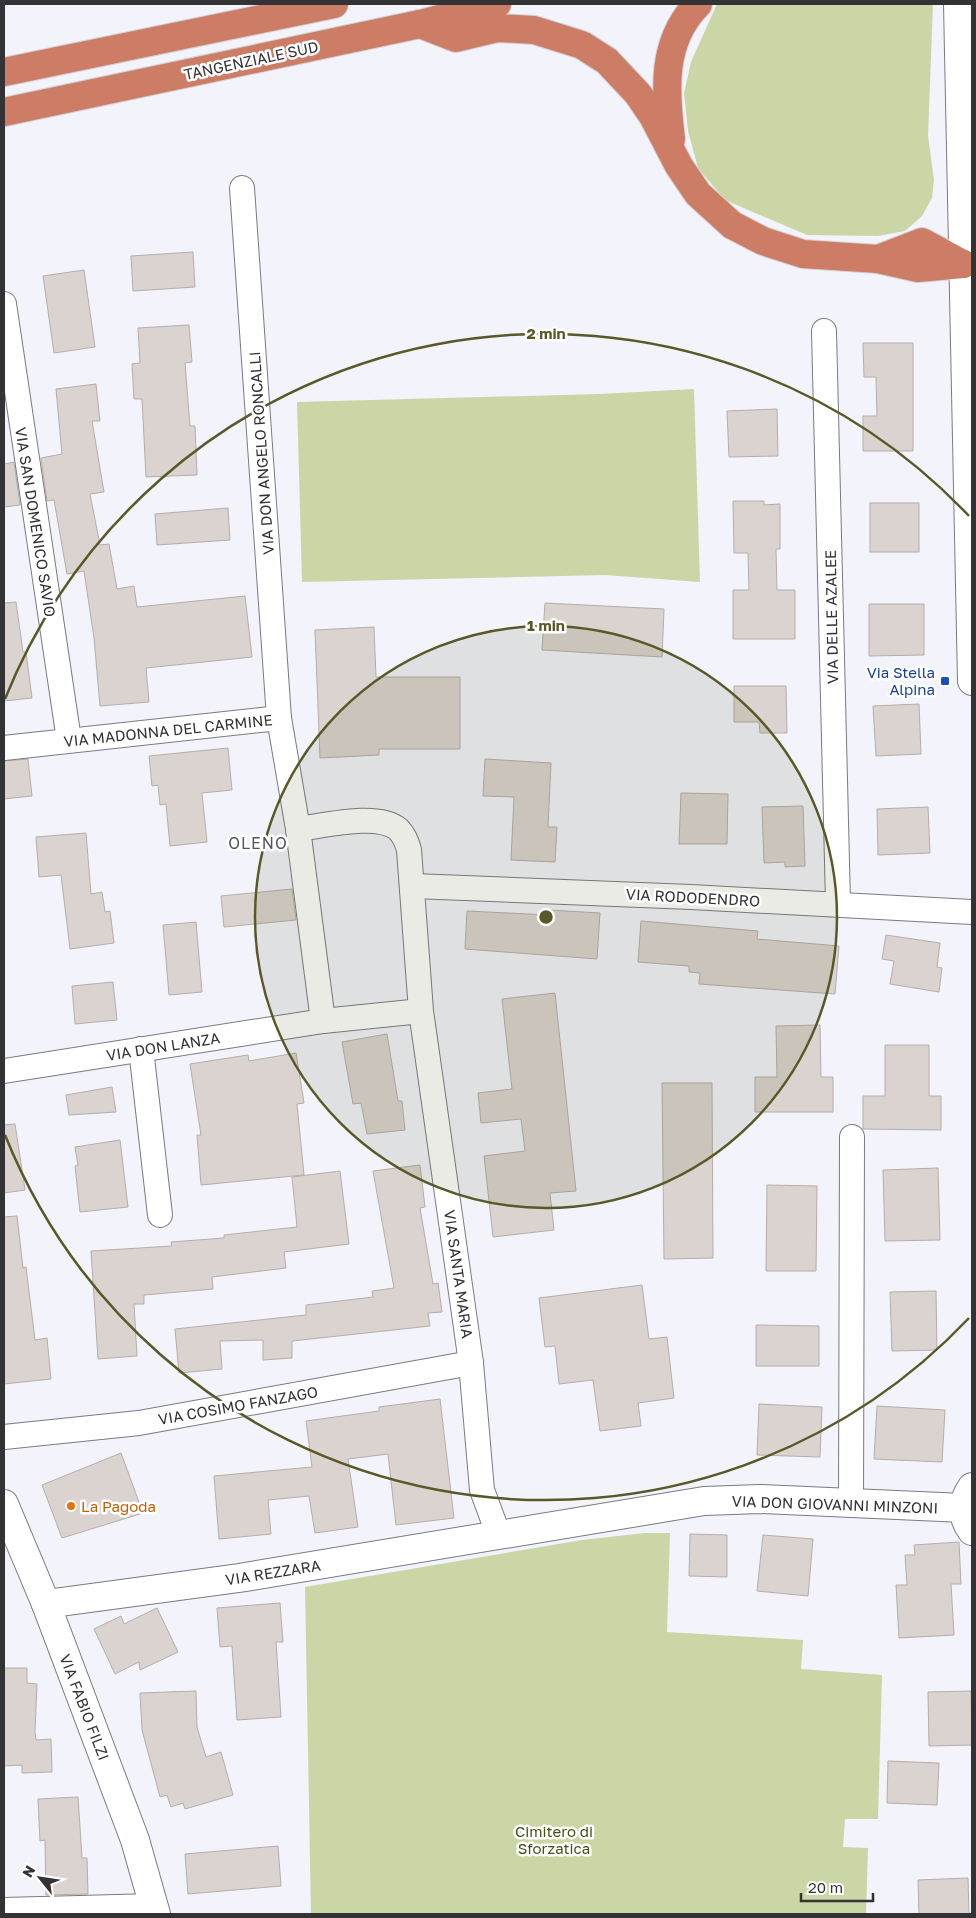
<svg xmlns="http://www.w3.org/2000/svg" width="976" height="1918" viewBox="0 0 976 1918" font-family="'Golos Text',sans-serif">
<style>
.green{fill:#cad6a5}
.building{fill:#dbd3cf;stroke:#b5aea9}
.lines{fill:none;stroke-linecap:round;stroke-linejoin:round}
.street-casing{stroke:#7a7b81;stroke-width:26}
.secondary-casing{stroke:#7a7b81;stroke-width:30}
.highway-casing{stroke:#d2d2d3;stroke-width:30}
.street{stroke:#fff;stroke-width:24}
.secondary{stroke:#fff;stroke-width:28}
.highway{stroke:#cd7c66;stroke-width:28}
.ring{fill:none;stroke:#585926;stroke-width:2.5}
.transit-dot{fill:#1a4fb4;stroke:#fff;stroke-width:2}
.food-dot{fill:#e8710a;stroke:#fff;stroke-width:2}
.labels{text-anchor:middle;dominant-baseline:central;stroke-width:5;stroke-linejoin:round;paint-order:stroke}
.street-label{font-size:15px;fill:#333336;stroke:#fff}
.transit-label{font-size:15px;fill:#164399;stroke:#fff;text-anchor:end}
.food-label{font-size:15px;fill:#c56008;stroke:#fff;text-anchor:start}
.park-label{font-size:15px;fill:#475115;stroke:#fff}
.neighbourhood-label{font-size:16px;letter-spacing:1px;fill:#56575d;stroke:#fff}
.centre{fill:#585926;stroke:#fff;stroke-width:2.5}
.ring-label{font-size:15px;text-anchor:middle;font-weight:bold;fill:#585926;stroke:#fff;stroke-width:5;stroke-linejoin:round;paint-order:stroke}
</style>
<rect width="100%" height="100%" fill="#f2f3fb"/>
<g class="green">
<polygon points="717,4 933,4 928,136 934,180 932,198 922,216 905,231 878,236 807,235 725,200 698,168 688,131 684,93 691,62"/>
<polygon points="694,389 700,582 605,575 302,582 297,402 599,394"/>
<polygon points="645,1533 670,1533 667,1632 803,1640 801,1669 882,1675 878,1819 845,1819 843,1847 868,1848 866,1914 311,1914 305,1587 582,1540"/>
</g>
<g class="building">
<polygon points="193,252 195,287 133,291 131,256"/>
<polygon points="84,270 95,347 54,353 43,276"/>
<polygon points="189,325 192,362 185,363 190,426 195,426 197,475 146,477 142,399 134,399 132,364 140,363 138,328"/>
<polygon points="863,343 913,343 913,451 863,451 863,416 877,416 876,377 864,377"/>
<polygon points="96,384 100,421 92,421 104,492 90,494 100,545 109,544 117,589 134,586 137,607 245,596 252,657 146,668 149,702 100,706 94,638 84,571 67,574 54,500 47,501 41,458 62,454 56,389"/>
<polygon points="777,409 778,456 729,457 727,411"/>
<polygon points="14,462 20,505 4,507 4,464"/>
<polygon points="733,501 764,501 764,505 780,504 780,549 776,549 777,590 795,590 795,639 733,639 733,590 749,590 748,553 734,553"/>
<rect x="870" y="503" width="49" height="49"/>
<polygon points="228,508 230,540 157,545 155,514"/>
<polygon points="16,602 23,652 26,652 32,698 4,701 4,603"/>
<polygon points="545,603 664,609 662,657 542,650"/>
<polygon points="869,604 924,604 924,655 869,656"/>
<polygon points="374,627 376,677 460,677 460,749 379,749 379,755 320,758 315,630"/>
<polygon points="734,686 786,686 787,733 760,733 759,722 734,722"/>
<polygon points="919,704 921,754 876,756 873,706"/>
<polygon points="228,748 232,790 202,793 207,842 170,846 166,804 160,805 158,785 152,786 149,756"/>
<polygon points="28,759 32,796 4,799 4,761"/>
<polygon points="485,759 551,763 548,827 557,827 555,862 511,860 514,797 483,796"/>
<polygon points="681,793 728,794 727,844 679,844"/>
<polygon points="803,806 805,866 785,867 785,862 764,863 762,807"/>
<polygon points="928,807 930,853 878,855 877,809"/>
<polygon points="86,833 91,894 102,892 105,912 110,911 114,943 70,949 61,875 39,877 36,837"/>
<polygon points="292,889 296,920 224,927 221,896"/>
<polygon points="549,910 600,913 597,959 465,949 467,911 549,915"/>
<polygon points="641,921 758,931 757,939 839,946 835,994 699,984 700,973 689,972 689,966 638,962"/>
<polygon points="196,922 202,992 169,995 163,925"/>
<polygon points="886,935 940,943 937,967 942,968 939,992 890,984 894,961 882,959"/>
<polygon points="113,982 117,1020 75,1024 72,986"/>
<polygon points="555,993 576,1191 550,1193 554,1230 493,1237 484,1156 525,1151 521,1119 481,1123 478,1093 512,1089 502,999"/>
<polygon points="820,1025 821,1077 833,1077 833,1112 755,1112 755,1077 777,1077 776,1026"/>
<polygon points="387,1034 398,1101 402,1101 405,1130 367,1134 361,1103 353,1104 342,1042"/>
<polygon points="885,1045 929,1045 929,1096 941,1096 941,1130 863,1129 863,1096 885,1096"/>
<polygon points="296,1053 304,1103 297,1104 304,1175 201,1185 197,1135 201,1135 190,1064 248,1055 249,1061"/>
<polygon points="662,1083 712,1083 713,1258 664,1259"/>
<polygon points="112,1087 116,1112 69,1115 66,1095"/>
<polygon points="15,1124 25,1190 4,1193 4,1125"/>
<polygon points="120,1140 128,1207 80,1212 75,1166 78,1165 75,1147"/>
<polygon points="420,1165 425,1207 420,1208 433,1284 438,1283 442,1312 428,1313 430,1326 292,1341 292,1358 263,1360 263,1340 220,1341 222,1369 179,1373 175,1329 306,1315 306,1305 373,1297 372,1291 394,1288 373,1171"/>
<polygon points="938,1168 940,1240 885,1241 883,1170"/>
<polygon points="340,1171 349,1244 284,1252 286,1268 212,1277 213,1289 144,1295 144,1304 134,1304 137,1356 98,1359 91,1251 172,1246 171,1242 224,1238 224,1235 297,1227 292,1177"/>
<polygon points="767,1185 817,1186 816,1271 766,1271"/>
<polygon points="17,1216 23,1268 26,1267 35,1340 47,1338 51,1379 4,1384 4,1217"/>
<polygon points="642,1285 649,1339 667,1337 674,1398 638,1403 641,1426 600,1431 593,1380 559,1384 555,1346 545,1347 539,1298"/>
<polygon points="936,1291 937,1350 892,1351 890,1292"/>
<polygon points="756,1325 819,1326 819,1366 756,1366"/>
<polygon points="440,1399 454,1518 396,1525 388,1454 348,1459 358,1527 315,1533 309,1496 268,1500 271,1534 219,1539 214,1476 312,1467 306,1421 379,1411 379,1407"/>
<polygon points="759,1404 822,1407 820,1457 757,1455"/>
<polygon points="877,1406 945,1410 942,1462 874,1459"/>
<polygon points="121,1453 143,1513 62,1538 42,1485"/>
<polygon points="690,1534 727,1535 727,1577 689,1576"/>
<polygon points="763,1535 813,1539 808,1596 757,1591"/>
<polygon points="959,1542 961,1584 951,1584 954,1635 899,1638 896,1585 907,1585 905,1555 915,1555 914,1545"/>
<polygon points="280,1603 283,1642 276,1642 281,1717 237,1720 232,1646 220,1647 217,1608"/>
<polygon points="157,1608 178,1652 140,1670 139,1662 115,1674 94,1629 121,1616 124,1624"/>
<polygon points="4,1668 27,1668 27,1683 37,1684 35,1732 36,1740 51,1739 52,1772 22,1773 22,1765 4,1766"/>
<polygon points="196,1691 197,1727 206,1757 221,1752 233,1795 185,1809 183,1803 171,1807 167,1795 160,1797 142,1730 140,1693"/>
<polygon points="971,1691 972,1745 929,1746 928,1692"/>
<polygon points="888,1761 939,1763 937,1805 887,1803"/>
<polygon points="78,1797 82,1858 87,1858 88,1894 46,1895 45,1840 40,1841 38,1799"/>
<polygon points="278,1846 281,1886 188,1894 185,1854"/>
<polygon points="968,1878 969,1914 919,1914 918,1880"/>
</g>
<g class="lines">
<defs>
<g id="street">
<polyline points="242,188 279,718"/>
<polyline points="4,304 69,740"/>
<polyline points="824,331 838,903"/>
<polyline points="4,748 279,718 298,829"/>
<polyline points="413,886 691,897 972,912"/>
<path d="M421 1011 323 1021 298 829C324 826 377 812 398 829 404 835 407 842 409 850L421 1011 471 1363 482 1490 499 1536"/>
<polyline points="141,1049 160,1215"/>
<polyline points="4,1071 323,1021"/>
<polyline points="4,1437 139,1423 471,1363"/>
<polyline points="851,1504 852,1137"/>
<polyline points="4,1910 154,1906"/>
</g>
<g id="secondary">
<polyline points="958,4 972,681"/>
<path d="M972 1487C962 1501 961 1517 972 1531"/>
<polyline points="4,1504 46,1604 135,1840 156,1914"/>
<polyline points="46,1604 239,1578 704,1501 760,1499 964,1508"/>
</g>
<g id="highway">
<polyline points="420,24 456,38 498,28 534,30 582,45 607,61 638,94 653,116 679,166 698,194 732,225 763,241 803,254 878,259 918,268 963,264"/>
<polyline points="4,72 334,4"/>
<polyline points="4,112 420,24 497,4"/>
<path d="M671 139C665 91 661 41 698 4"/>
<polyline points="878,259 922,242 963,264"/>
</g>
</defs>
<use href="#street" class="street-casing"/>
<use href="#secondary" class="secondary-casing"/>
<use href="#highway" class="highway-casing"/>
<use href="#street" class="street"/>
<use href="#secondary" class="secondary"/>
<use href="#highway" class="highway"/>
</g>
<circle cx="546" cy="917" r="291" fill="#585926" fill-opacity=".12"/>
<g class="ring">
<circle cx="546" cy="917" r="291"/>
<path d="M969 1318A583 583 0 0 1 5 1135M5 699A583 583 0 0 1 969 516"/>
</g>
<rect class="transit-dot" x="940" y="676" width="10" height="10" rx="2.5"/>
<circle class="food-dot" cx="71" cy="1506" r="5"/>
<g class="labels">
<g class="street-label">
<text transform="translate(251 60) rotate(-12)">TANGENZIALE SUD</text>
<text transform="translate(261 453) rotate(-94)">VIA DON ANGELO RONCALLI</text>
<text transform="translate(36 522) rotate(81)">VIA SAN DOMENICO SAVIO</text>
<text transform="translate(831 617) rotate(-91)">VIA DELLE AZALEE</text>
<text transform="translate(168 730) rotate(-6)">VIA MADONNA DEL CARMINE</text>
<text transform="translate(693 897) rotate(3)">VIA RODODENDRO</text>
<text transform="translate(163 1046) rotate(-9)">VIA DON LANZA</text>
<text transform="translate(459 1274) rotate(82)">VIA SANTA MARIA</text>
<text transform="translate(238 1405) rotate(-10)">VIA COSIMO FANZAGO</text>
<text transform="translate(835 1504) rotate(2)">VIA DON GIOVANNI MINZONI</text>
<text transform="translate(273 1572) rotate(-9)">VIA REZZARA</text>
<text transform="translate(85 1707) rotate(69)">VIA FABIO FILZI</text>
</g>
<g class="transit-label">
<text x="935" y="672">Via Stella<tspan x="935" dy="17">Alpina</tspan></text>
</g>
<g class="food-label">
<text x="81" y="1506">La Pagoda</text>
</g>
<g class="park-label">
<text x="554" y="1831">Cimitero di<tspan x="554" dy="17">Sforzatica</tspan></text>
</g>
<g class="neighbourhood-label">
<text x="258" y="843">OLENO</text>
</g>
</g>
<circle cx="546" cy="917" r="8" class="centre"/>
<g class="ring-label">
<text x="546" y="339">2 min</text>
<text x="546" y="631">1 min</text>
</g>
<rect width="976" height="1918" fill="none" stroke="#333336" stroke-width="10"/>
<g transform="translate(40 1878) rotate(300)" stroke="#ffffff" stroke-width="4" paint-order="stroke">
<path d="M0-4L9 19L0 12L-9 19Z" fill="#333336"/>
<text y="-8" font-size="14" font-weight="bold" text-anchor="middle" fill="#333336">N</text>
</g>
<path d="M801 1893v8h72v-8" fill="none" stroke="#333336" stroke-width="2.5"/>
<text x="808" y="1893" font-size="15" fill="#333336" stroke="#ffffff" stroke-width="4" paint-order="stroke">20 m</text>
</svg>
